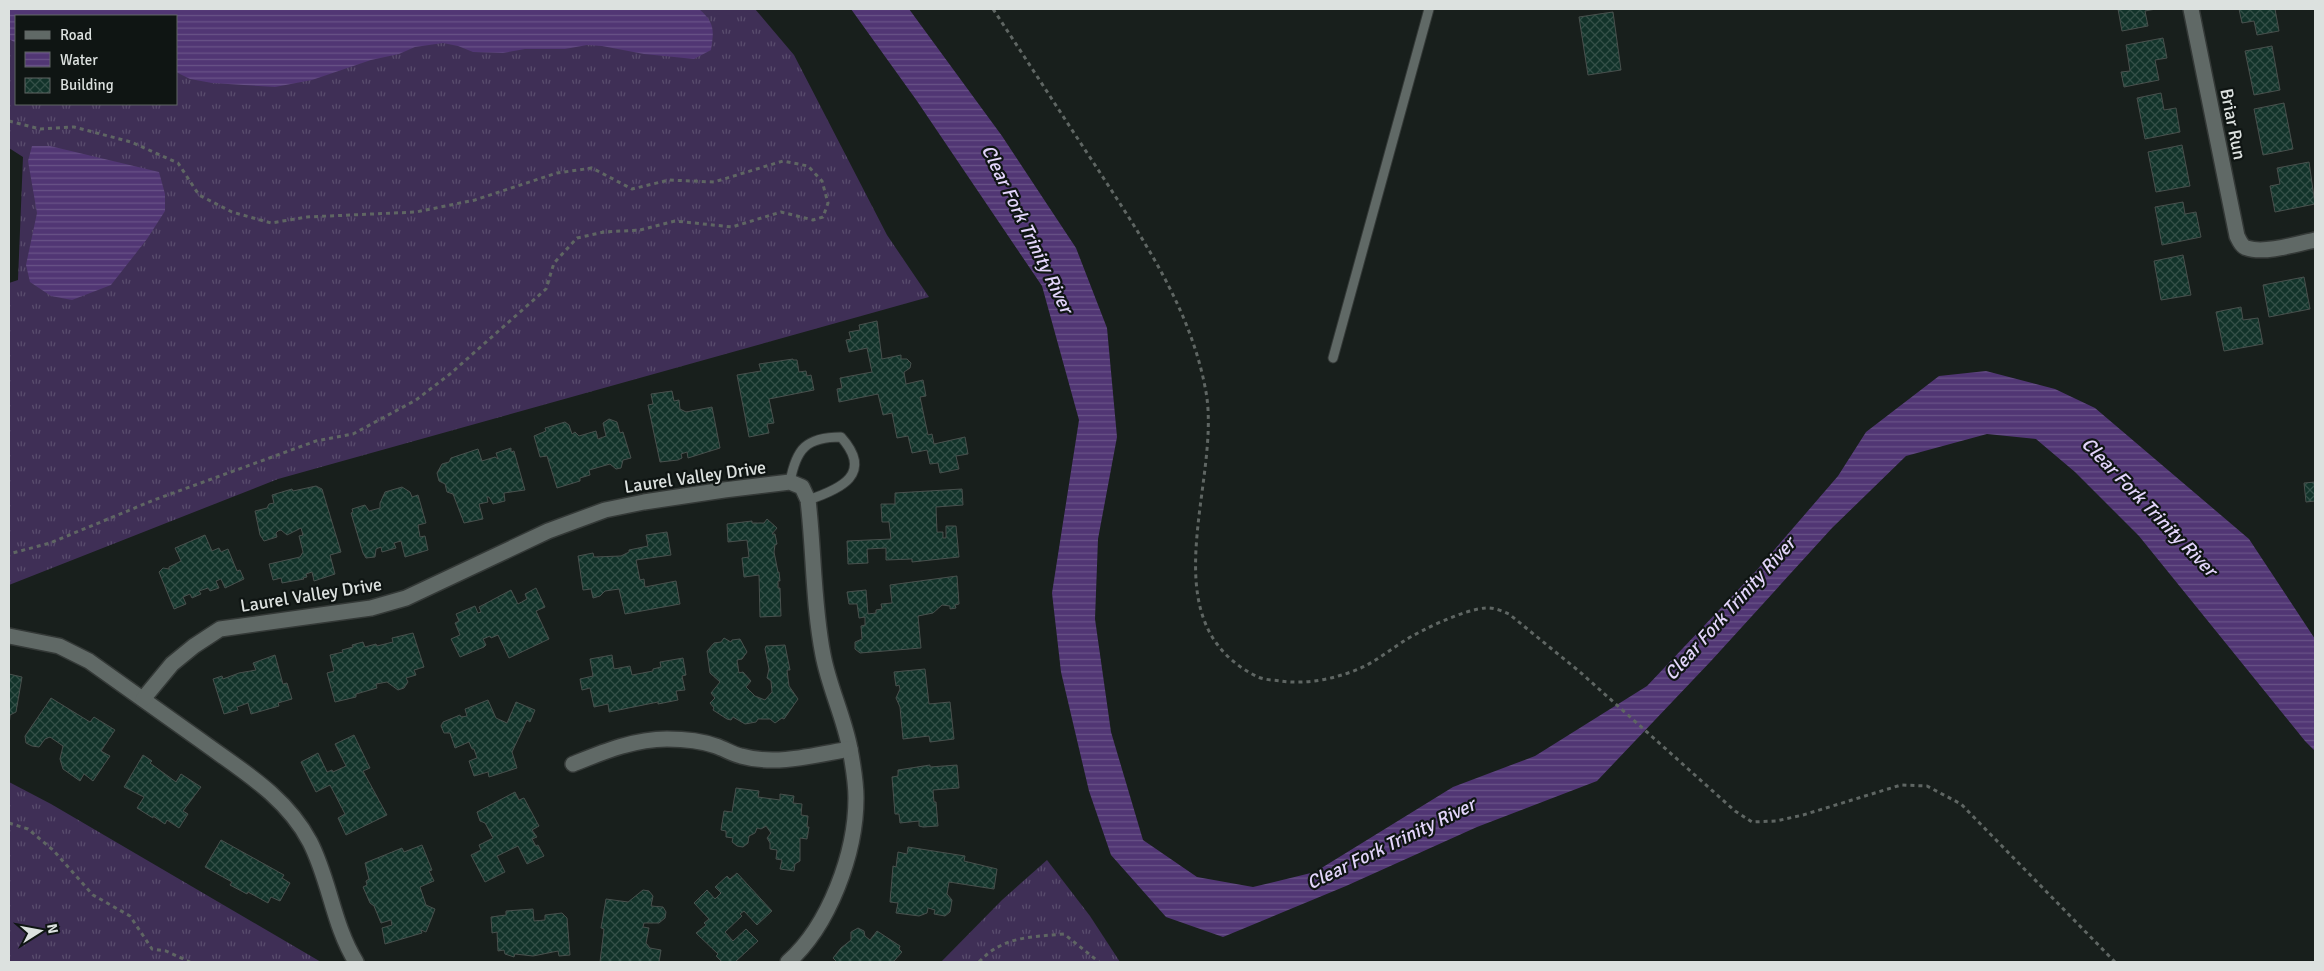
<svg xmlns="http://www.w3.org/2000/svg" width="2324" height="971" viewBox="0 0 2324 971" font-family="Signika,sans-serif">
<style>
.grass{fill:url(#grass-tufts);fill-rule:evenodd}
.water{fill:url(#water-rules)}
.building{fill:url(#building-cross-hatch);stroke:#48504d}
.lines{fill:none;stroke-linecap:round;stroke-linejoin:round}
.lane-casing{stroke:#343937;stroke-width:11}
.street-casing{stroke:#343937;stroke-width:18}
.path{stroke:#5f6663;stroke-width:3;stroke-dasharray:4 4;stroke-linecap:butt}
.lane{stroke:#606966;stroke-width:9}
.street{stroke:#606966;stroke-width:15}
.labels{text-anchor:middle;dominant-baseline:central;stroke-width:4.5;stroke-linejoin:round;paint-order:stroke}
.street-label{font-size:18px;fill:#dce1df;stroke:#0f1513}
.water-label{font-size:19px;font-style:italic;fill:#e3d5fb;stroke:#0f1513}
</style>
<defs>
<pattern id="grass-tufts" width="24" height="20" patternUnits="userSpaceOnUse" patternTransform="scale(1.25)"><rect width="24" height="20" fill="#3f2f56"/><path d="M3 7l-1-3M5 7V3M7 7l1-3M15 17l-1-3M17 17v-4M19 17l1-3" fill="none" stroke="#5a4d6e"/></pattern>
<pattern id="water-rules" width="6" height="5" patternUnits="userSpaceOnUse" patternTransform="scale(1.25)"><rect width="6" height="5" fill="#513674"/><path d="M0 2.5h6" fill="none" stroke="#695387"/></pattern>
<pattern id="building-cross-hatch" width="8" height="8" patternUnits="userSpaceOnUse" patternTransform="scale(1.25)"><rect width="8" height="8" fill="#12332a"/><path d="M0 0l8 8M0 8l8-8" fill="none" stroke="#345048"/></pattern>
</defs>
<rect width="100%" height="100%" fill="#181f1c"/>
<g class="grass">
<path d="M9 9H755L794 55 887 235 929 297 278 479 9 585V283L18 280 23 157 9 148ZM16 16H176V104H16Z"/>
<polygon points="9,782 51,804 321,962 9,962"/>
<polygon points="1047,860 1090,916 1120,962 941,962 1002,900"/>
</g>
<g class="water">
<path d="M9 9H699C715 23 714 30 711 50L694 59 644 54 602 46 587 45 565 49H525L503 53 473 52 458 46 443 43 415 47 399 54 371 60 312 80 275 87 212 83 190 79 176 72V16H16V43L9 39Z"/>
<polygon points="851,9 909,9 1002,136 1076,248 1107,328 1117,437 1098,539 1095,619 1111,732 1143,840 1197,877 1253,887 1315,872 1453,787 1535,756 1647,686 1756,571 1838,476 1866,432 1939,376 1986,371 2055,389 2095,408 2249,539 2315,639 2315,751 2305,741 2139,536 2075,472 2036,439 1987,434 1906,456 1832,528 1711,661 1597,781 1477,827 1346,886 1223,937 1166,917 1111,855 1089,791 1061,672 1052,593 1079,420 1042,286 917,101"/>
<polygon points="32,146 50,146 159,172 165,194 165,211 147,239 111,285 72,300 51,296 30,282 26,265 37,213 28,161"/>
</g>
<g class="building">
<polygon points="2118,9 2156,9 2145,11 2148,26 2122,31"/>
<polygon points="2239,9 2275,9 2279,31 2257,35 2254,21 2242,23"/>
<polygon points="1613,12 1621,70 1588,75 1579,17"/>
<polygon points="2163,38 2167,58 2155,60 2159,80 2124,87 2121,72 2130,71 2126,45"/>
<polygon points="2272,46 2280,90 2254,95 2245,51"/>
<polygon points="2161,93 2164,110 2176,108 2180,132 2145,139 2137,98"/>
<polygon points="2284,103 2293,149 2263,155 2254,109"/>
<polygon points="2182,145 2190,186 2156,192 2148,152"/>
<polygon points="2309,162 2315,204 2275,212 2270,186 2280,184 2277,168"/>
<polygon points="2183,202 2185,214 2196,212 2201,237 2162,245 2155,207"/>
<polygon points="2183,255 2191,295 2161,300 2154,261"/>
<polygon points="2304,277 2310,309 2269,317 2263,285"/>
<polygon points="2241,307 2243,320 2258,318 2263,344 2224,351 2216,312"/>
<polygon points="877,321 882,359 901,355 901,359 907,359 911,363 910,368 904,372 906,384 923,380 926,396 920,397 928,435 932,434 934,444 965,437 968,454 956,456 959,469 940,473 938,463 930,464 927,450 912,453 908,436 897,438 892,413 883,415 878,394 839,402 837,389 842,388 840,378 872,372 867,348 849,352 846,340 851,339 849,332 860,330 859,325"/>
<polygon points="793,359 793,360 797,360 799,372 806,371 807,376 811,375 814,390 769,399 774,423 767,424 769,433 749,437 737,375 761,371 759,364"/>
<polygon points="672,391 674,401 679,400 680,409 686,412 712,407 720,448 688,458 687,452 681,454 682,458 678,460 660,462 648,405 653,404 651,394"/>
<polygon points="609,419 617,422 620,433 623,432 631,458 623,460 621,468 616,469 610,464 589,470 590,475 580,478 580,481 557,488 547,456 540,457 534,436 546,431 545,428 565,422 569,425 572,434 575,432 579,436 596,431 598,439 606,436 603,423"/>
<polygon points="511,448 511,452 514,451 525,490 504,493 505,501 493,504 489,497 487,497 488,502 479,504 483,519 464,523 453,494 447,492 445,484 439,481 437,473 442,464 449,462 451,458 478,449 482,461 495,457 498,459 496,453"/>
<polygon points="2315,482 2315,501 2306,502 2304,483"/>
<polygon points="316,486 322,489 341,552 330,555 335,574 314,581 312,572 306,574 307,577 303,578 304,579 282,583 281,578 273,580 269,564 300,557 303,552 299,536 303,535 301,528 287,535 281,530 278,531 276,533 277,537 264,541 260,535 255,511 267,508 269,504 274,503 272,495 292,489 293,491"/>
<polygon points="402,487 410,492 412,497 418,495 426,523 418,525 420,537 425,536 428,550 405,557 401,541 394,543 396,548 382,552 381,547 376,549 375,557 366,558 363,553 351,513 353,512 352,509 365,505 369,511 380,508 380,503 385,492"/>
<polygon points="962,489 963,505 936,507 937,532 943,532 943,538 946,538 946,526 956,526 959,557 912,562 912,559 886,560 886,548 867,549 868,563 848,564 847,541 891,539 889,522 882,522 881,504 895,504 895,493"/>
<polygon points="767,519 777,528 772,534 775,534 777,544 775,545 774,552 778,572 779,572 780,581 778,581 778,588 780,588 781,616 760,617 759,575 744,577 742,558 749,557 747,540 728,542 727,524 752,521 752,523 764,523"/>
<polygon points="667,532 671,555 636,560 640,580 644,579 645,587 676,581 680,604 625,614 619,589 605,591 600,596 593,598 591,589 583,590 578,556 593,553 594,557 621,556 629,552 629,550 648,546 646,535"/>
<polygon points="205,535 212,551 219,548 221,552 228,549 237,571 240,570 244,579 225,588 221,579 216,581 219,588 210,591 208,588 199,591 201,594 192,598 190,594 183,597 186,604 174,609 159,572 163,568 169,569 169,567 181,561 175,548"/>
<polygon points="957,576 959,604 955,605 956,608 950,609 950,606 942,605 933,613 918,616 921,648 860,653 855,649 855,642 862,639 861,626 865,625 865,617 859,618 857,604 849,604 847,592 866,590 868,614 876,613 876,610 882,609 881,604 892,603 890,585"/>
<polygon points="536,588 545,607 536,611 549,639 509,658 498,635 491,638 490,636 483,639 486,645 484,647 460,657 451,639 460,635 455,623 459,621 456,614 475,606 478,613 481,612 479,607 511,590 518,604 527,599 525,594"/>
<polygon points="413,633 424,667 414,670 416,675 406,678 408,682 404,688 398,690 387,682 376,684 377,688 356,694 356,697 335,702 327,673 334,671 330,655 343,652 342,650 353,647 352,645 363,642 365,647 376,644 377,646 393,642 392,638"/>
<polygon points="724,638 731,642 732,640 740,639 747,652 742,659 737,660 739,673 743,672 751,681 746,687 755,696 765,700 772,692 771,681 767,678 769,669 765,649 766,646 785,645 790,670 787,670 789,686 798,699 784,719 782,718 775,723 770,719 758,719 756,722 745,724 733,717 731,720 727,719 713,710 714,708 710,703 715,698 711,693 720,682 710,673 707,651 714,643 721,642"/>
<polygon points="275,655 283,684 287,683 292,699 278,703 279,706 251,714 248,703 237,707 238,710 224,714 213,679 222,676 223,679 239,673 256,670 253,663"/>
<polygon points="612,655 614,669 630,666 632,675 653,671 653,669 661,667 660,662 683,658 686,675 682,676 685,690 676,691 678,700 658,704 658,702 609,712 608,704 594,707 590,688 582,690 580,679 593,676 590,659"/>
<polygon points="925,669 929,704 950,702 954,739 930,742 929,736 903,739 900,707 896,698 900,689 899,685 896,686 894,672"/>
<polygon points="9,674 22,677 16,712 10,715 9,727"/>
<polygon points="51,698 90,722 94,717 115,730 101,751 110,756 93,781 84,774 80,781 63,769 60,759 63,746 50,737 45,739 39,747 32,746 26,743 25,736"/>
<polygon points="488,700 496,718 507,723 516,702 535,710 530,722 527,720 512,752 517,768 489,777 488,772 474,776 469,761 477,758 474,749 472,749 469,742 455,748 450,733 444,733 441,726 443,722 460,715 461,717 467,716 465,709"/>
<polygon points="354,735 370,768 363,771 387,815 346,835 338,818 345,814 330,785 316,792 301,762 318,753 327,772 332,770 333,772 346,766 335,744"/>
<polygon points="143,755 152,761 150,763 176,782 181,774 201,787 183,811 188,814 179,828 167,820 165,824 153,816 153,818 137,808 144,797 124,787"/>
<polygon points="930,765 930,767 957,765 959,788 933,790 934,802 936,802 938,826 923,827 919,826 919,821 900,823 899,814 895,814 892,777 898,776 898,770"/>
<polygon points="736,788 759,791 758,797 780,800 780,794 794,796 793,803 802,804 801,815 808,816 807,827 809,827 807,839 800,838 800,861 795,864 794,871 780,869 782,860 776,859 777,850 770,849 770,843 767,838 771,833 766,826 761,829 757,828 755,833 749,836 748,843 743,847 737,846 732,842 733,838 726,837 726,831 721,830 724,811 732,812"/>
<polygon points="515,792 519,800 524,798 539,826 532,830 537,837 532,839 536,846 538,845 544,856 527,864 518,846 497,856 505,872 485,882 471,855 481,850 479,845 493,838 485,823 480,821 477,812"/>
<polygon points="221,840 284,875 282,878 290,883 280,901 271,897 268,903 248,892 247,894 230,885 232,882 205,867"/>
<polygon points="422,845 432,870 429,871 434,881 420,887 426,905 435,909 432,917 426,932 421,930 422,933 385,944 382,928 392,925 391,920 381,923 374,906 370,903 363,887 367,885 366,881 369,879 365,863 402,848 404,852"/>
<polygon points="908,847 965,856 964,861 997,869 994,889 949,882 947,894 952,900 950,912 945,916 934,914 935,910 928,908 927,913 919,916 896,913 898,903 890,902 893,866 896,867 898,852 907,854"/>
<polygon points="737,873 772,911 757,925 744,911 740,914 742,916 725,932 733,941 746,929 758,941 735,962 722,962 716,956 718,954 696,933 706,925 704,923 709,919 694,903 707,890 715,899 721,893 715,887 727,876 730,879"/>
<polygon points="643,890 649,891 653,896 651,906 663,907 666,912 665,918 659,923 644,923 643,927 649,928 646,943 650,948 661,950 659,962 600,962 604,929 601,928 606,899 628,902"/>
<polygon points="533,909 534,921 545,920 545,915 562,913 567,918 570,955 559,956 558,951 533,956 515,954 514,957 505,954 504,950 498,951 497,932 492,933 491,917 506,915 506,911"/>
<polygon points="858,928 864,931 865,936 870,940 877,931 900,946 899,949 902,952 894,961 885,962 835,962 836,961 833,958 841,948 851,940 851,932"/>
</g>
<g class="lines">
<defs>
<g id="lane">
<polyline points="1333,358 1429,9"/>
<path d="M790 482C796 449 806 437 841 437 874 474 841 489 808 500"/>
</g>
<g id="street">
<path d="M2191 9 2237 236C2239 240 2242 247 2247 248 2264 254 2297 244 2315 240"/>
<path d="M9 636 59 646 89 661C126 687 163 714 200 740 241 770 286 796 310 842 330 881 333 925 356 962"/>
<path d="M143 699 172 664 194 646 220 629 371 608 406 598 548 531 605 510 644 502 724 490 790 482 802 487 808 500C814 551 813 604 823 655 829 687 844 717 850 749 853 765 856 783 856 798 856 853 829 926 788 962"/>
<path d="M573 764C603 752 634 739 667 739 682 739 702 741 716 746 725 749 732 754 741 756 776 766 815 755 850 749"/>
</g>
</defs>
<use href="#lane" class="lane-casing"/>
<use href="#street" class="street-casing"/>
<g class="path">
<path d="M993 9C1028 62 1062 115 1097 168 1142 238 1191 308 1206 392 1222 482 1147 621 1256 676 1263 680 1273 680 1281 681 1308 685 1340 678 1365 666 1379 659 1391 649 1404 641 1423 629 1463 610 1485 608 1493 607 1502 611 1509 614L1580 672 1735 811 1752 822 1776 821 1803 815 1901 785 1927 786 1961 804 2115 962"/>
<polyline points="9,121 40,129 74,127 131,142 178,163 199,195 232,212 271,223 307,217 416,212 475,200 557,173 592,168 632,189 669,180 714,182 783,161 808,166 822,181 828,203 823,217 813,220 781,212 732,227 675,221 640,230 604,232 577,238 554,263 546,289 450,374 416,400 353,434 316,441 154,500 50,543 9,554"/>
<polyline points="9,823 28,829 53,850 93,895 130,916 152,949 166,951 190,962"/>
<path d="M979 962C1003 936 1031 937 1064 934L1099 962"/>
</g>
<use href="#lane" class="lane"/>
<use href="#street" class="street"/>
</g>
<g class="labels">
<g class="street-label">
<text transform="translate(2233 124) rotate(79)">Briar Run</text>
<text transform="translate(695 477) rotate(-8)">Laurel Valley Drive</text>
<text transform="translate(311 595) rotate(-9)">Laurel Valley Drive</text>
</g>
<g class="water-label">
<text transform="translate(1027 229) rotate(64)">Clear Fork Trinity River</text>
<text transform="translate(2149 507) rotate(46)">Clear Fork Trinity River</text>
<text transform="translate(1730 609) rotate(-48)">Clear Fork Trinity River</text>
<text transform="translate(1391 844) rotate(-26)">Clear Fork Trinity River</text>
</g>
</g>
<rect width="2324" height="971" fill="none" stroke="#dce1df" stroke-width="20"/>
<rect x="15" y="15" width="162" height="90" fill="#0f1513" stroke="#616765"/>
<rect x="25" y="31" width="25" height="8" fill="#606966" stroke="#616765"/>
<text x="60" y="40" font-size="15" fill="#dce1df">Road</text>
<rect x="25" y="52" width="25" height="15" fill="url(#water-rules)" stroke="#616765"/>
<text x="60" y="65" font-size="15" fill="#dce1df">Water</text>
<rect x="25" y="78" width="25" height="15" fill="url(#building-cross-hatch)" stroke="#616765"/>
<text x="60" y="90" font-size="15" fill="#dce1df">Building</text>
<g transform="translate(40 931) rotate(79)" stroke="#0f1513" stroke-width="4" paint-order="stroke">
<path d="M0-4L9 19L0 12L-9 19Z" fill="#dce1df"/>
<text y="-8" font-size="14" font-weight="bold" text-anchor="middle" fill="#dce1df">N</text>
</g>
</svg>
